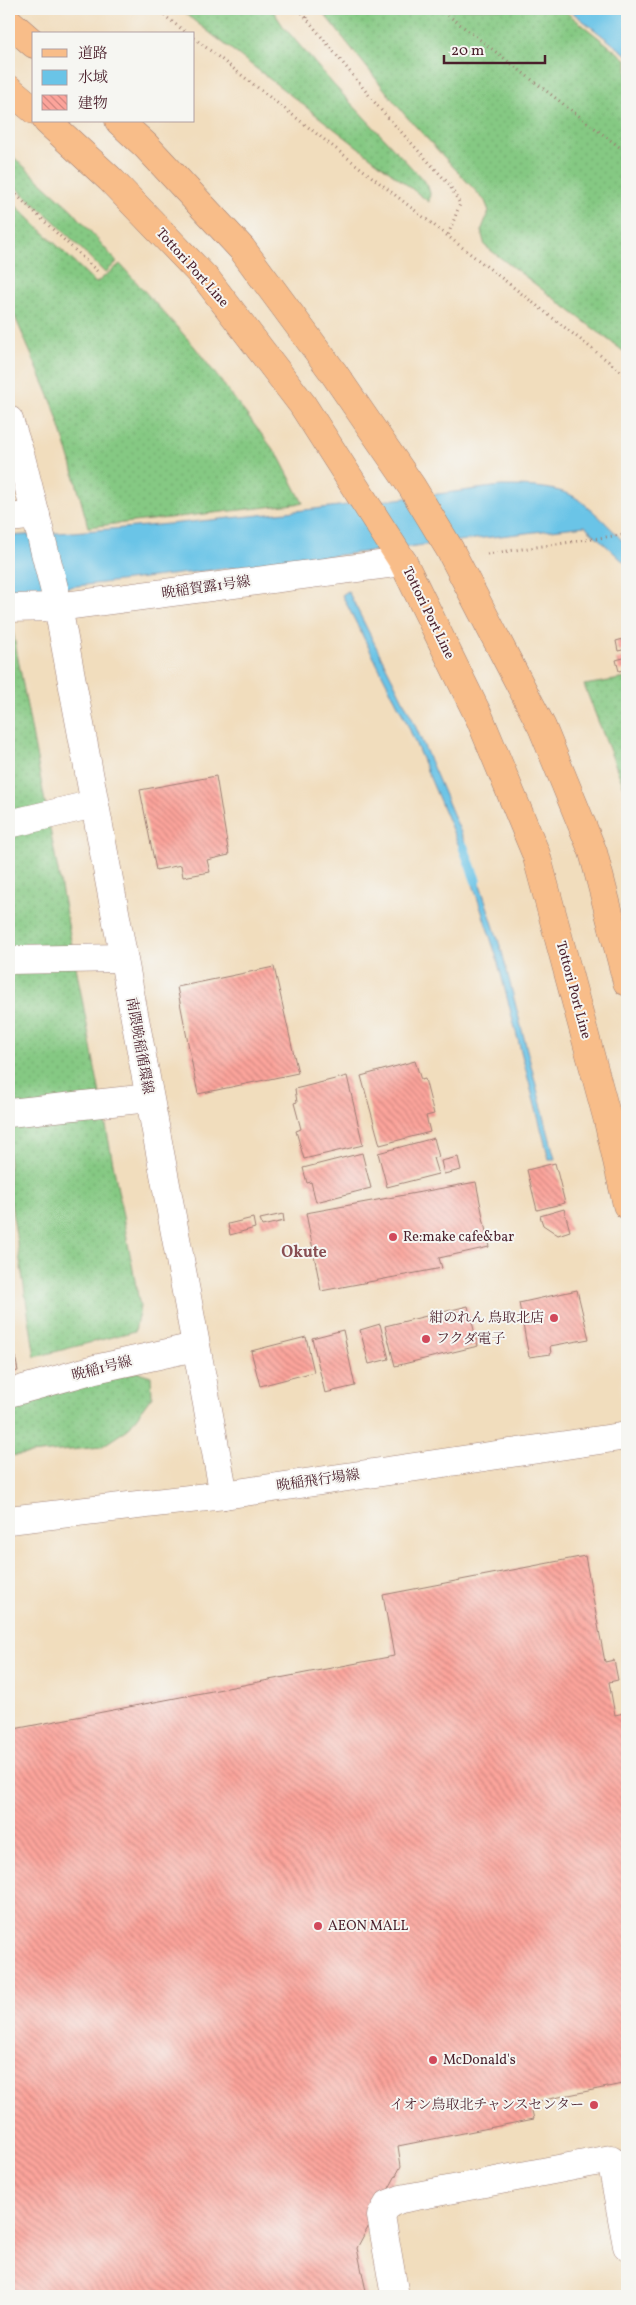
<svg xmlns="http://www.w3.org/2000/svg" width="636" height="2305" viewBox="0 0 636 2305" font-family="Vollkorn,'Noto Serif JP',serif">
<style>
.grass{fill:url(#grass-dots);stroke:#687457}
.water{fill:#6ac4e7;stroke:#5a7289}
.lines{fill:none;stroke-linecap:round;stroke-linejoin:round}
.stream{stroke:#6ac4e7;stroke-width:10}
.building{fill:url(#building-back-hatch)}
.minor-casing{stroke:#9e7e74;stroke-width:29}
.major-casing{stroke:#9e7e74;stroke-width:29}
.path{stroke:#9e7e74;stroke-width:3;stroke-dasharray:1 4;stroke-linecap:butt}
.minor{stroke:#fff;stroke-width:28}
.major{stroke:#f8bd89;stroke-width:28}
.poi-dot{fill:#d1495b;stroke:#f6f6f2;stroke-width:2}
.labels{text-anchor:middle;dominant-baseline:central;stroke-width:4;stroke-linejoin:round;paint-order:stroke}
.street-label{font-size:14px;fill:#4a1f2b;stroke:#f6f6f2}
.poi-label{font-size:14px;fill:#4a1f2b;stroke:#f6f6f2;text-anchor:start}
.quarter-label{font-size:16px;font-weight:bold;fill:#884e52;stroke:#f6f6f2}
</style>
<defs>
<pattern id="grass-dots" width="8" height="8" patternUnits="userSpaceOnUse" patternTransform="scale(1.25)"><rect width="8" height="8" fill="#85c983"/><path d="M2 2h.1M6 6h.1" fill="none" stroke="#74ac71" stroke-width="1.8" stroke-linecap="round"/></pattern>
<pattern id="building-back-hatch" width="6" height="6" patternUnits="userSpaceOnUse" patternTransform="scale(1.25)"><rect width="6" height="6" fill="#fca49b"/><path d="M-1 5l2 2M0 0l6 6M5-1l2 2" fill="none" stroke="#ce857f"/></pattern>
</defs>
<rect width="100%" height="100%" fill="#f6f6f2"/>
<filter id="ink" filterUnits="userSpaceOnUse"><feTurbulence type="fractalNoise" baseFrequency=".02" numOctaves="2"/><feDisplacementMap in="SourceGraphic" scale="10" xChannelSelector="R" yChannelSelector="G"/><feConvolveMatrix kernelMatrix="1 2 1 2 8 2 1 2 1" color-interpolation-filters="sRGB"/></filter>
<filter id="wash" filterUnits="userSpaceOnUse"><feTurbulence type="fractalNoise" baseFrequency=".0096" numOctaves="4" result="noise"/><feDisplacementMap in="SourceGraphic" scale="20" xChannelSelector="R" yChannelSelector="G"/><feGaussianBlur stdDeviation="1.12" result="paint"/><feColorMatrix in="noise" values="0 0 0 0 0 0 0 0 0 0 0 0 0 0 0 0 0 1.4 0 .05"/><feComposite in="paint" operator="in"/></filter>
<g filter="url(#wash)">
<rect width="100%" height="100%" fill="#f1ddbd"/>
<g class="grass">
<polygon points="179,9 272,9 283,26 333,84 427,184 430,193 429,202"/>
<polygon points="320,9 562,9 627,60 627,354 485,246 481,231 489,211 485,201 405,115"/>
<polygon points="9,153 72,210 117,262 105,273 53,220 9,182"/>
<polygon points="9,199 96,283 120,264 194,346 279,457 303,503 88,527 70,459 53,405 9,303"/>
<polygon points="9,620 11,621 140,1307 135,1331 35,1357 9,1190"/>
<polygon points="627,678 627,795 584,685"/>
<polygon points="138,1372 151,1376 152,1396 128,1429 101,1447 9,1456 9,1404"/>
</g>
<g class="water">
<polygon points="568,9 627,9 627,55"/>
<path d="M501 486C522 486 546 486 566 493 583 498 615 532 627 546V565L585 526 9 594V536C173 527 337 507 501 486Z"/>
<polygon points="348,591 412,718 467,847 470,855 464,858 406,721 342,595"/>
<polygon points="475,869 502,952 555,1159 549,1159 496,955 469,872"/>
</g>
<g class="lines">
<polyline class="stream" points="463,846 476,881"/>
</g>
<g id="blocks">
<g class="building">
<polygon points="627,638 627,649 618,651 616,641"/>
<polygon points="627,657 627,669 619,671 616,660"/>
<polygon points="216,776 229,855 207,860 210,872 183,877 181,865 156,870 140,790"/>
<polygon points="9,894 12,894 10,916 9,916"/>
<polygon points="274,967 298,1073 198,1094 177,987"/>
<polygon points="415,1061 421,1080 425,1079 434,1114 426,1116 430,1132 380,1145 361,1076"/>
<polygon points="347,1076 363,1145 304,1159 296,1131 301,1129 294,1103 297,1102 295,1089"/>
<polygon points="434,1138 439,1157 433,1158 438,1174 387,1187 378,1153"/>
<polygon points="362,1153 371,1188 316,1202 311,1182 307,1183 303,1168"/>
<polygon points="458,1157 461,1170 444,1174 441,1161"/>
<polygon points="555,1163 565,1203 537,1210 527,1170"/>
<polygon points="476,1182 489,1247 439,1258 442,1268 321,1291 306,1213"/>
<polygon points="564,1209 570,1231 558,1235 543,1225 540,1216"/>
<polygon points="283,1214 284,1221 262,1226 260,1219"/>
<polygon points="253,1218 255,1228 230,1235 228,1224"/>
<polygon points="577,1290 589,1339 550,1346 551,1354 529,1357 519,1303"/>
<polygon points="468,1306 478,1346 395,1366 385,1326"/>
<polygon points="380,1324 389,1359 369,1364 360,1330"/>
<polygon points="343,1330 355,1386 325,1393 312,1338"/>
<polygon points="306,1337 314,1372 260,1386 251,1351"/>
<polygon points="9,1340 12,1340 18,1371 9,1373"/>
<polygon points="585,1556 605,1662 614,1660 618,1680 609,1682 615,1715 624,1713 627,1728 627,1767 624,1768 627,1784 627,2083 530,2103 534,2119 398,2146 401,2166 357,2248 367,2296 9,2296 9,1730 394,1656 383,1595"/>
</g>
</g>
</g>
<g filter="url(#ink)">
<use href="#blocks" fill-opacity="0" stroke="#9e7e74" stroke-width="1"/>
<g class="lines">
<defs>
<g id="minor">
<polyline points="9,420 21,457 56,596 224,1495"/>
<polyline points="9,518 36,515"/>
<polyline points="9,608 57,607 403,562"/>
<polyline points="9,824 94,804"/>
<polyline points="9,960 123,958"/>
<polyline points="9,1113 149,1098"/>
<polyline points="9,1393 95,1369 195,1347"/>
<polyline points="9,1520 224,1495 627,1436"/>
<polyline points="395,2296 381,2216 388,2204 401,2199 611,2159 627,2246"/>
</g>
<g id="major">
<polyline points="9,22 34,44"/>
<polyline points="9,89 34,110"/>
<polyline points="47,121 110,179 208,281 302,404 403,562 480,719 536,854 608,1121 627,1205"/>
<polyline points="119,121 146,146 242,249 333,372 412,487 449,548 542,727 593,852 627,982"/>
</g>
</defs>
<use href="#minor" class="minor-casing"/>
<use href="#major" class="major-casing"/>
<g class="path">
<polyline points="156,9 188,34"/>
<polyline points="299,9 381,110 449,184 460,204 448,235"/>
<polyline points="440,9 627,153"/>
<polyline points="307,18 308,9"/>
<polyline points="194,38 627,376"/>
<polyline points="9,188 97,271"/>
<polyline points="487,554 627,534"/>
</g>
<use href="#minor" class="minor"/>
<use href="#major" class="major"/>
</g>
</g>
<g class="poi-dot">
<circle cx="393" cy="1237" r="5"/>
<circle cx="554" cy="1318" r="5"/>
<circle cx="426" cy="1339" r="5"/>
<circle cx="318" cy="1926" r="5"/>
<circle cx="433" cy="2060" r="5"/>
<circle cx="594" cy="2105" r="5"/>
</g>
<g class="labels">
<g class="street-label">
<text transform="translate(192 268) rotate(48)">Tottori Port Line</text>
<text transform="translate(206 588) rotate(-8)">晩稲賀露1号線</text>
<text transform="translate(428 613) rotate(64)">Tottori Port Line</text>
<text transform="translate(573 990) rotate(75)">Tottori Port Line</text>
<text transform="translate(139 1046) rotate(80)">南隈晩稲循環線</text>
<text transform="translate(102 1369) rotate(-14)">晩稲1号線</text>
<text transform="translate(318 1481) rotate(-8)">晩稲飛行場線</text>
</g>
<g class="poi-label">
<text x="403" y="1237">Re:make cafe&amp;bar</text>
<text x="544" y="1318" text-anchor="end">紺のれん 鳥取北店</text>
<text x="436" y="1339">フクダ電子</text>
<text x="328" y="1926">AEON MALL</text>
<text x="443" y="2060">McDonald's</text>
<text x="584" y="2105" text-anchor="end">イオン鳥取北チャンスセンター</text>
</g>
<g class="quarter-label">
<text x="304" y="1253">Okute</text>
</g>
</g>
<rect width="636" height="2305" fill="none" stroke="#f6f6f2" stroke-width="30"/>
<rect x="32" y="32" width="162" height="90" fill="#f6f6f2" stroke="#b1a0a2"/>
<rect x="42" y="49" width="25" height="8" fill="#f8bd89" stroke="#b1a0a2"/>
<text x="78" y="58" font-size="15" fill="#4a1f2b">道路</text>
<rect x="42" y="70" width="25" height="15" fill="#6ac4e7" stroke="#b1a0a2"/>
<text x="78" y="82" font-size="15" fill="#4a1f2b">水域</text>
<rect x="42" y="95" width="25" height="15" fill="url(#building-back-hatch)" stroke="#b1a0a2"/>
<text x="78" y="108" font-size="15" fill="#4a1f2b">建物</text>
<path d="M444 55v8h101v-8" fill="none" stroke="#4a1f2b" stroke-width="2.5"/>
<text x="451" y="55" font-size="15" fill="#4a1f2b" stroke="#f6f6f2" stroke-width="4" paint-order="stroke">20 m</text>
</svg>
